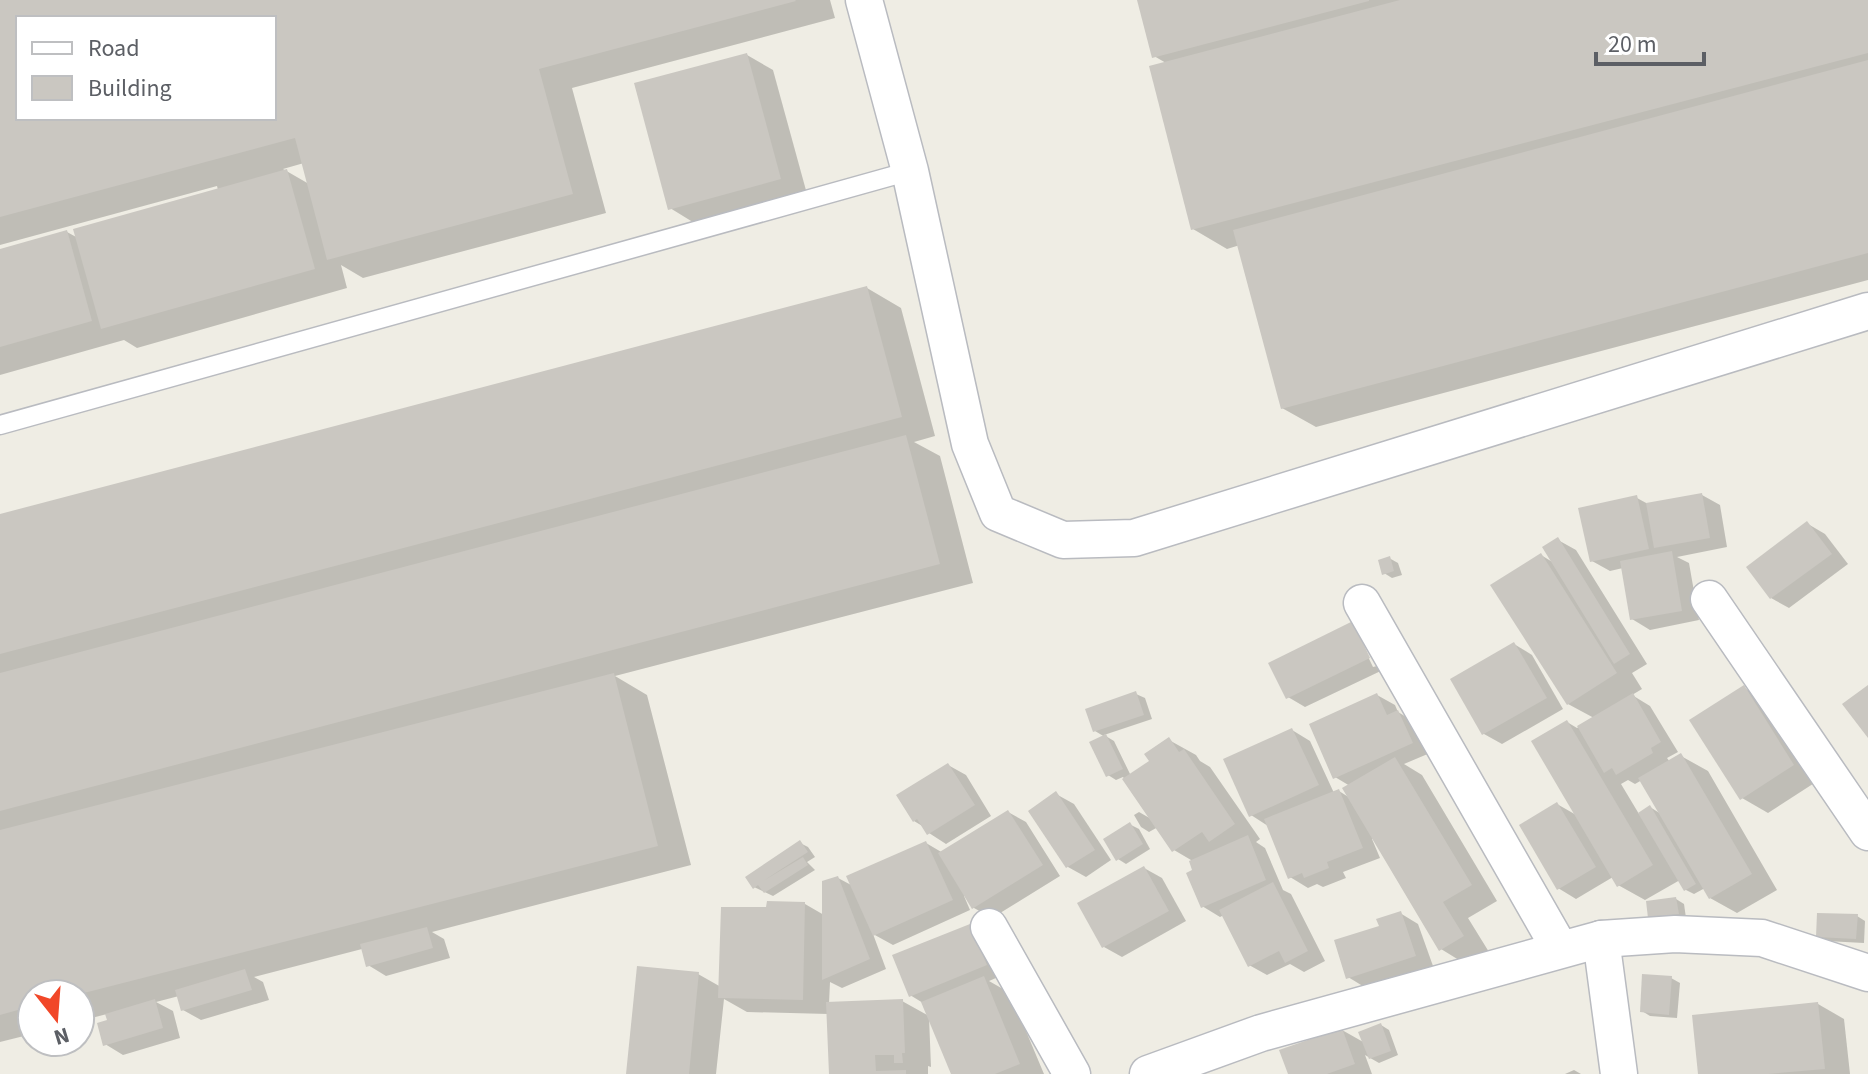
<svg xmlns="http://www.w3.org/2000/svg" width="1868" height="1074" viewBox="0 0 1868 1074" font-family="'Source Sans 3',sans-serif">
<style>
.shadow{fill:#0003;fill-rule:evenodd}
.building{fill:#cac7c1;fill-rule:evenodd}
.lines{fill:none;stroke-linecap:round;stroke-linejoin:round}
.lane-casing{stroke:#b9bbc0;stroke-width:21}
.street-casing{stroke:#b9bbc0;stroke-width:39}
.lane{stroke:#fff;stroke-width:18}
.street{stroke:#fff;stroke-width:36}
</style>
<rect width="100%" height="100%" fill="#efede4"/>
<g class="shadow">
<path d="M0 0H830L835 18 572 88 606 213 363 278 341 265 347 288 137 348 124 340 0 375V251L67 232 78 238 218 190 217 186 0 245ZM18 18H274V118H18ZM304 163 309 184 283 169Z"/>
<polygon points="1139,0 1868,0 1868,280 1316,427 1282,408 1240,245 1227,249 1193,229 1166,63 1154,56"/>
<polygon points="747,55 773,70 807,194 696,224 670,208"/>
<polygon points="867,288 901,308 935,436 914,442 940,456 973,583 615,676 647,695 691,865 432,932 444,939 450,958 386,976 368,965 362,949 254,977 263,982 269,1000 201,1020 183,1010 179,996 156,1002 173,1011 180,1038 123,1055 105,1044 109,1021 107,1014 80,1021 80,994 32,994 32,1034 0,1042 0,516"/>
<polygon points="1702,495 1720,505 1727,547 1677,557 1689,563 1699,620 1650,630 1632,619 1623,568 1610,571 1592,561 1637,498 1648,504"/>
<polygon points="1808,524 1825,534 1848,564 1789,608 1771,598"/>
<path d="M1558 540 1576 550 1647 664 1632 673 1642 689 1632 695 1650 706 1678 752 1667 758 1670 762 1681 756 1708 771 1777 890 1737 913 1710 898 1705 888 1694 894 1686 890 1680 880 1645 900 1618 885 1613 877 1576 899 1558 888 1557 804 1578 816 1567 722 1577 728 1594 718 1568 704 1541 555 1554 563ZM1628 780 1635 784 1642 780 1661 814 1650 807 1639 814 1621 784Z"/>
<polygon points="1389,558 1398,563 1402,575 1392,578 1384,573"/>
<path d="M1353 624 1387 668 1305 707 1288 697ZM1358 636H1362L1377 666 1373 667Z"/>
<polygon points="1514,644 1532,655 1563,709 1502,744 1484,734 1453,679"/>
<polygon points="1744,688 1770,703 1819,780 1768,813 1742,798"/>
<polygon points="1136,694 1145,698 1152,719 1104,735 1114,741 1131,776 1152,762 1169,740 1196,755 1200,761 1210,767 1260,839 1256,842 1265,848 1283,890 1291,894 1325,961 1304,972 1290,964 1267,975 1249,965 1224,915 1220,917 1202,906 1191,860 1174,850 1158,827 1149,832 1141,827 1134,815 1139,812 1153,820 1123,777 1116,780 1108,775 1105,737 1095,731"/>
<polygon points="1377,695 1395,705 1398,712 1416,723 1430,753 1404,764 1422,775 1497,901 1468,918 1489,952 1467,965 1441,949 1374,838 1372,839 1380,858 1343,872 1346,878 1323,887 1317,884 1308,888 1290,877 1268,826 1251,815 1292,730 1310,741 1334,793 1339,791 1350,798 1350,786 1335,777"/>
<polygon points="948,765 966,775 991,816 946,844 929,833 924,827 914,821"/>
<polygon points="1056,794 1074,804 1111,860 1086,877 1068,867"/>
<polygon points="1008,812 1026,822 1060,876 992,918 974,908 966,895 964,896 970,910 893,945 873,934 886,969 842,988 830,982 829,1004 902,1001 929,1016 923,1003 910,995 970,926 988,936 1003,975 989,981 1010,993 1044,1074 953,1074 929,1017 931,1067 928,1066 928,1074 831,1074 828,1014 747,1012 724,999 716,1074 628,1074 698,974 721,987 768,909 805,904 824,915 838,878 853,886 926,843 943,853"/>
<polygon points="1131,825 1139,829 1150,849 1126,864 1118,859"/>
<polygon points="800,843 808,847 815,857 807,862 815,870 773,896 754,887"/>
<polygon points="1144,868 1162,878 1186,921 1122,957 1104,947"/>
<polygon points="1676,899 1684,904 1686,918 1659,921 1650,917"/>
<polygon points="1400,913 1418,924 1433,966 1366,988 1348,977"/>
<polygon points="1857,916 1865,921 1864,943 1826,941 1818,936"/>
<polygon points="1671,978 1680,983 1677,1018 1650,1016 1642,1011"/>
<polygon points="1818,1004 1844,1019 1850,1074 1700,1074"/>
<polygon points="1381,1025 1389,1030 1398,1055 1379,1063 1365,1055 1372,1074 1290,1074 1342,1030 1365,1043"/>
<polygon points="1574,1070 1581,1074 1565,1074"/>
</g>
<g class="building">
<path d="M0 0H795L796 1 539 69 573 194 327 260 295 138 0 217ZM18 18H274V118H18Z"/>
<polygon points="1137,0 1369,0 1369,1 1152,58"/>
<polygon points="1400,0 1868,0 1868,53 1191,230 1149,66"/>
<polygon points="747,53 781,179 668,210 634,83"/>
<polygon points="1868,60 1868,253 1281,409 1233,230"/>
<polygon points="287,169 315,269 101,329 73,229"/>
<polygon points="67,230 92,321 0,347 0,249"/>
<polygon points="867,286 902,417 0,654 0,514"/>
<polygon points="906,435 940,564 0,811 0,673"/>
<polygon points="1702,493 1710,538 1654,548 1646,503"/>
<polygon points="1637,495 1649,549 1590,562 1578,508"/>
<polygon points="1807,521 1832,554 1770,599 1746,567"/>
<polygon points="1558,537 1630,654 1614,664 1542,547"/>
<polygon points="1672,551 1682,611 1630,620 1620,561"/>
<polygon points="1541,553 1617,673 1567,705 1490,585"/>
<polygon points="1390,556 1394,571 1382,575 1378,560"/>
<polygon points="1353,621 1370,658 1286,699 1268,663"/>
<polygon points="1514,642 1547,698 1482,735 1450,679"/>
<polygon points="614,673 658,846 80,994 32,994 32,1006 0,1015 0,830"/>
<polygon points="1744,685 1794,765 1740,800 1689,720"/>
<polygon points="1868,685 1868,738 1842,704"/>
<polygon points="1136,691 1144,715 1093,732 1085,709"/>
<polygon points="1377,693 1387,715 1398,710 1413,743 1333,779 1309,724"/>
<polygon points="1633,693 1661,742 1651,748 1653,753 1616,775 1612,768 1604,773 1577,726"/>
<polygon points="1567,720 1653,865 1617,887 1531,741"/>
<polygon points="1292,728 1319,785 1249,817 1223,759"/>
<polygon points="1106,734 1123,769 1106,777 1089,742"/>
<polygon points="1169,737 1179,752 1184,749 1235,824 1209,842 1202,832 1172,852 1122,779 1149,761 1144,754"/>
<polygon points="1681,753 1752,874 1709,899 1638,778"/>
<polygon points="1395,757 1472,885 1443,902 1464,936 1439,951 1342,788"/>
<polygon points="948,763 975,805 927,835 917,819 913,822 896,795"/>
<polygon points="1339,789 1363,848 1327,862 1329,868 1304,878 1302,873 1288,879 1264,819"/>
<polygon points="1056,791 1095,850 1066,868 1028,811"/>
<polygon points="1557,802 1596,867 1557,890 1519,825"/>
<polygon points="1650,805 1696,884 1684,891 1638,813"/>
<polygon points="1008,810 1043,865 972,909 938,853"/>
<polygon points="1130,822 1143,844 1116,861 1103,839"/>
<polygon points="1248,835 1266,880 1201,908 1186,873 1192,870 1189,861"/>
<polygon points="800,840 808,852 763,881 803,857 808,865 764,893 758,885 753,889 745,877"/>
<polygon points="926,841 953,900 873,936 846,876"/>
<polygon points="1144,866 1169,911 1102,948 1077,903"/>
<polygon points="838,876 870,959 822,980 822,881"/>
<polygon points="1273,882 1308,951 1285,963 1279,951 1248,967 1219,910"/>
<polygon points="1676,897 1679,914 1648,918 1646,901"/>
<polygon points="767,901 805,902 803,1000 718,998 721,907 766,907"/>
<polygon points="1401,911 1416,956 1346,979 1334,940 1379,926 1376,919"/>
<polygon points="1817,913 1858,914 1856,939 1816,937"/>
<polygon points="970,924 987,965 909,997 892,955"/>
<polygon points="427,927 433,948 366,967 360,944"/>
<polygon points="637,966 699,972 689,1074 626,1074"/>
<polygon points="245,969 252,990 181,1011 175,990"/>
<polygon points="1642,974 1672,976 1669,1015 1640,1012"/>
<polygon points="984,976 1020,1064 995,1074 951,1074 921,1002"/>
<polygon points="155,999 163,1028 103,1046 97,1023 107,1020 105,1014"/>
<polygon points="903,999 905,1053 902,1053 903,1063 894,1063 894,1055 875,1055 876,1071 906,1070 906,1074 829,1074 826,1002"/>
<polygon points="1818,1002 1825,1069 1768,1074 1698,1074 1692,1015"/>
<polygon points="1381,1023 1391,1051 1369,1059 1358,1032"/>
<polygon points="1342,1028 1355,1064 1327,1074 1288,1074 1279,1050"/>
</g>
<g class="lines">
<defs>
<polyline id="lane" points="0,425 910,171"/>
<g id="street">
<polyline points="864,0 910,171 970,444 998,513 1063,540 1134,538 1868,311"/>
<polyline points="1709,599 1868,832"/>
<polyline points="1362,603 1560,949"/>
<polyline points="989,927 1072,1074"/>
<polyline points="1601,939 1619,1074"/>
<polyline points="1148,1074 1261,1033 1601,939 1675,934 1762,938 1868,973"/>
</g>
</defs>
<use href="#lane" class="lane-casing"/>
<use href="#street" class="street-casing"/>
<use href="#lane" class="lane"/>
<use href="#street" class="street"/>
</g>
<rect x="16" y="16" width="260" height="104" fill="#ffffff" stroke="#bebfc1" stroke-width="2"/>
<rect x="32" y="42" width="40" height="12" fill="#ffffff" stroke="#bebfc1" stroke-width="2"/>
<text x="88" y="56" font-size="24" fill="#5c5f65">Road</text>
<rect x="32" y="76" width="40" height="24" fill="#cac7c1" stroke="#bebfc1" stroke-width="2"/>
<text x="88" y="96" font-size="24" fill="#5c5f65">Building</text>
<g transform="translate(56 1018) rotate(163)"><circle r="38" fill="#ffffff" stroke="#bebfc1" stroke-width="2"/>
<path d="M0-6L14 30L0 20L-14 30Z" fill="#f14728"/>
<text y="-12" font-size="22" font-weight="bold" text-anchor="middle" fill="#5c5f65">N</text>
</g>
<path d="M1596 52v12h108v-12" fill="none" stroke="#5c5f65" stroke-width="4"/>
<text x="1608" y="52" font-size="24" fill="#5c5f65" stroke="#ffffff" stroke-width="6" paint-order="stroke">20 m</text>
</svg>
